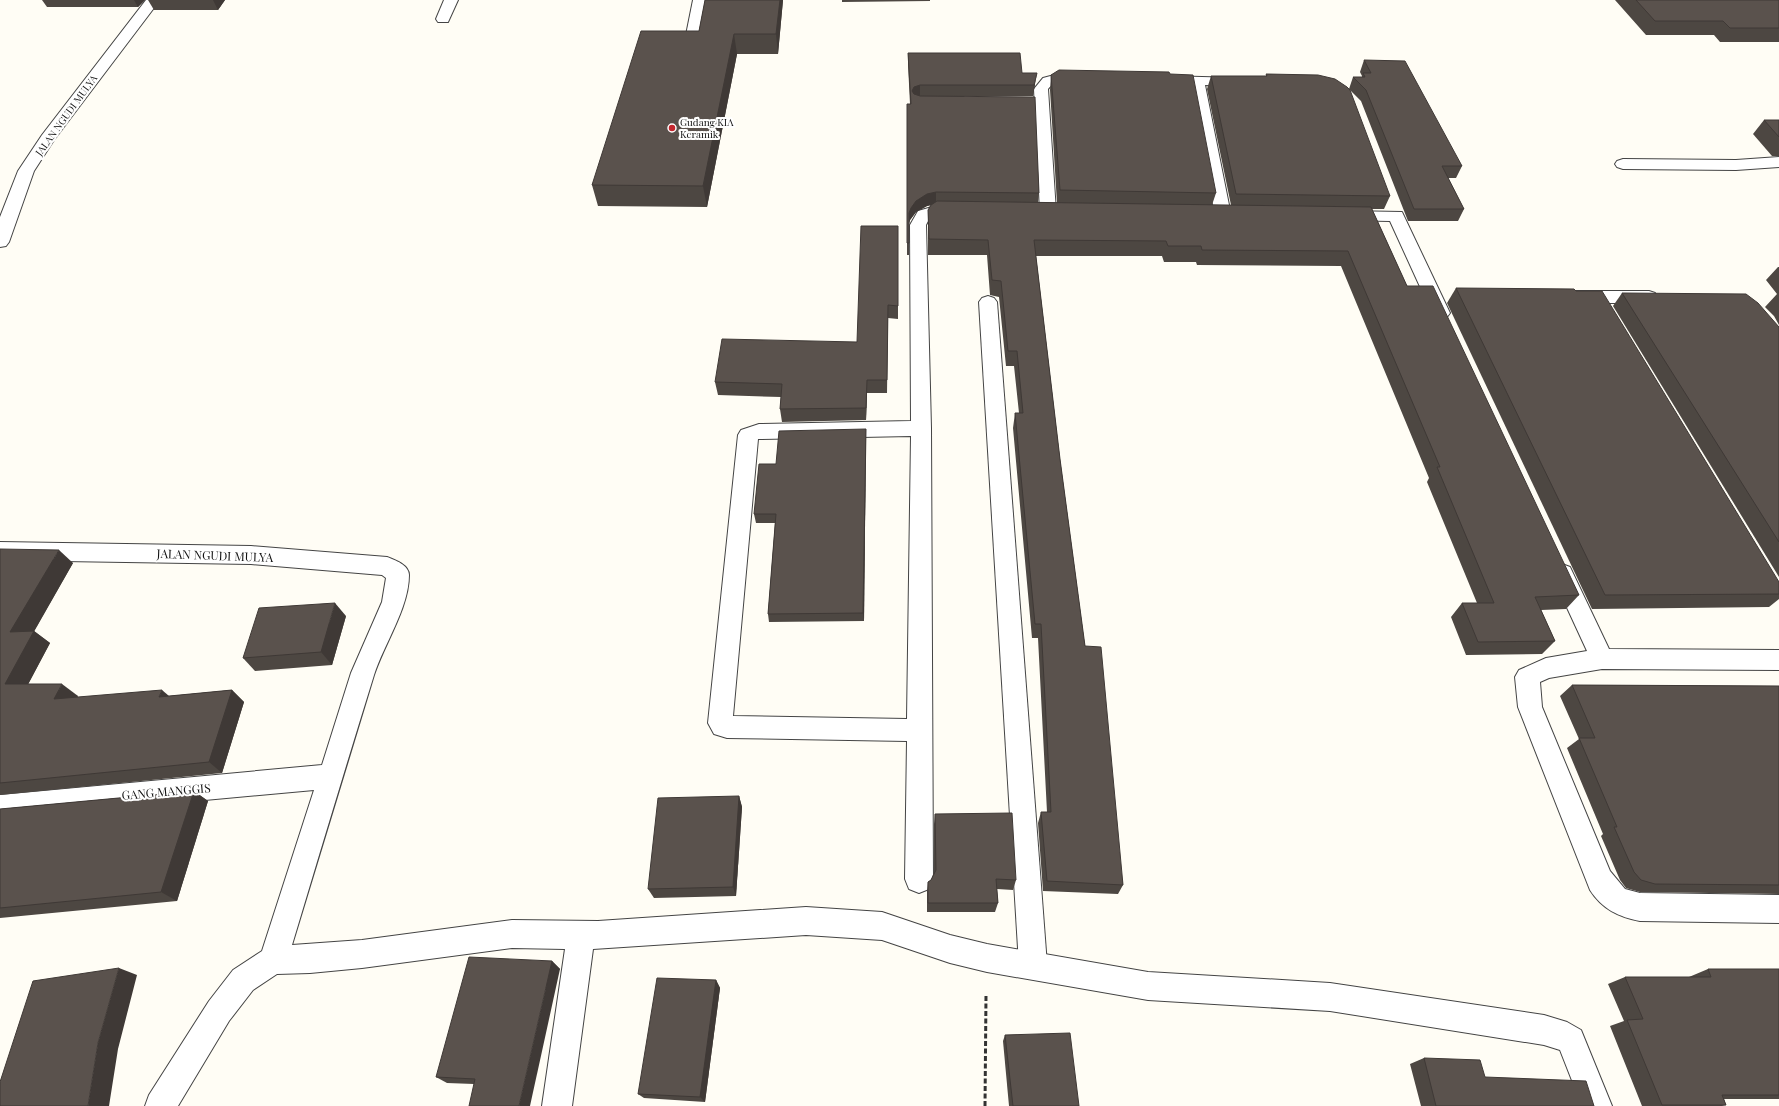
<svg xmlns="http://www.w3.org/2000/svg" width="1779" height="1106" viewBox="0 0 1779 1106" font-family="'Playfair Display',serif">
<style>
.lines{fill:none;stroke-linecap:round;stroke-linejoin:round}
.lane-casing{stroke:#444;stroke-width:2}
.street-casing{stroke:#444;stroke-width:2}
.path{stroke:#333;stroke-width:3;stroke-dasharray:5 2.5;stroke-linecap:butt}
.lane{fill:#fff;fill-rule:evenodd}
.street{fill:#fff;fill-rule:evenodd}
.wall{fill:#4d4742}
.shaded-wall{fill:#3f3936}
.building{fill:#5a524d;stroke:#3f3936}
.poi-dot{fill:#c4262e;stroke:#fff;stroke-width:1.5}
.labels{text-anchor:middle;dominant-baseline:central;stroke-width:4;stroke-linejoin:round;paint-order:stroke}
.far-street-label{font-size:10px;fill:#111;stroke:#fff}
.far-poi-label{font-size:10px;fill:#111;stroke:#fff;text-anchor:start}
.street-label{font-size:12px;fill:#111;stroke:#fff}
</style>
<rect width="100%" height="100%" fill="#fffdf5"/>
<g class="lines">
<defs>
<g id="lane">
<polygon points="444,0 458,0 448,22 438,22 436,19"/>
<polygon points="693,0 707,0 699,40 697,43 687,43 685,40"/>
<polygon points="1779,157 1779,167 1736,170 1623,169 1617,167 1615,164 1617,161 1623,159 1736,160"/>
<polygon points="988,296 994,298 997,302 1047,965 1043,975 1033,979 1023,975 1019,965 979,302 982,298"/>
</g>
<g id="street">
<polygon points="146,0 160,0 54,140 34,171 9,242 6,246 0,247 0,217 18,171 42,135"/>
<path d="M1058 74 1086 75 1088 78 1086 81C1073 84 1058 77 1048 89L1056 212 1054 216 1048 217 1042 216 1040 212 1034 89 1043 78Z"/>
<polygon points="1165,76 1239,78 1244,79 1246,82 1244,85 1239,86 1205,85 1231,215 1229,219 1223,220 1217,219 1215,215 1190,85 1160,83 1158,80 1160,77"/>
<path d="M939 205 963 206 965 210 963 214C950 217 933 209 926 225L931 428 933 879 929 889 919 893 909 889 905 879 907 741 727 738 714 734 708 723 738 435 741 430 759 424 911 421 910 225 918 211ZM911 436 907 719 733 716 758 439Z"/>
<polygon points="1345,211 1402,212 1450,313 1447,317 1441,319 1435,317 1432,313 1390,221 1339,220 1337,216 1339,212"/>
<polygon points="1576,291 1649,291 1655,293 1658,297 1655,301 1649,303 1576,303 1570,301 1567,297 1570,293"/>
<path d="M0 542 251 546 387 557C395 560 409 565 409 575 409 608 384 644 374 675 346 765 319 855 292 945L362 940 512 920 598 921 806 907 882 912 950 935 987 944 1148 972 1330 983 1544 1015 1567 1022 1581 1030 1612 1106H1582L1560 1050 1544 1045 1330 1011 1148 1000 987 972 950 963 882 940 806 935 593 949 572 1106H542L565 949 512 948 362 968 310 973 277 974 253 990 229 1021 178 1106H145L149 1095 209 1001 233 970 262 951 314 790 0 819V795L322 765 351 673 382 602 386 578 382 575 251 564 0 560Z"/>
<path d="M1562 564 1570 567 1609 649 1779 650V670L1602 669 1549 678 1540 682 1542 707 1610 871 1625 889 1640 893 1779 895V923L1640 921C1619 917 1602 909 1590 890L1518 707 1515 677 1519 670 1546 658 1587 651 1551 573 1554 567Z"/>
</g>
</defs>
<use href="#lane" class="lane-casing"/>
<use href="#street" class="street-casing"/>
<polyline class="path" points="985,1106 986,995"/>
<use href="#lane" class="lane"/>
<use href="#street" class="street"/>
</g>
<g class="wall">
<polygon points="42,0 145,0 138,7 47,7"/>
<polygon points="148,0 225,0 218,10 154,10"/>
<polygon points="705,0 783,0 778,54 737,54 707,207 598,206 592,185 699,31"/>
<polygon points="842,0 930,0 930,1 842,2"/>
<polygon points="1615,0 1779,0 1779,42 1720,42 1714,35 1646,35"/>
<polygon points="908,53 1022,73 1035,84 1033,96 964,96 1039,193 1038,202 1057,203 1050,90 1051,75 1216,193 1212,205 1231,205 1207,89 1211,76 1266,76 1266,74 1390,196 1384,209 1372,209 1407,286 1579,595 1566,609 1541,610 1555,641 1542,654 1466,655 1451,617 1462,603 1477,603 1427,482 1429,478 1341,266 1197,265 1196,262 1164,262 1162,256 1036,256 1060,459 1085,646 1123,885 1118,894 1043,891 1038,823 1041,812 1047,812 1038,638 1032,638 1013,428 1015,413 1019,413 1014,366 1006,366 999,297 990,295 987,255 928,255 928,210 931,205 927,206 916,212 910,220 909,224 909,255 907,255 907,115 910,104 908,64"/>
<polygon points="1364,60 1462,166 1456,178 1448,178 1464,209 1458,221 1408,221 1361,101 1349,89 1353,77 1362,77 1362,76 1360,72"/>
<polygon points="1764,120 1779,120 1779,156 1772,156 1753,134"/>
<polygon points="898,226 898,319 888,318 887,393 867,393 866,420 782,422 780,409 781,397 718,395 715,382 857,342"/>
<polygon points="1778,267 1779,267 1779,325 1774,316 1765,307 1777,294 1766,280"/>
<polygon points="1456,288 1779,582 1779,599 1769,607 1592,609 1447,303"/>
<polygon points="1622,293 1779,327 1779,577 1613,306"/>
<polygon points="866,429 864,621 769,622 768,614 775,523 756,523 754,514 776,464"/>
<polygon points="0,549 73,563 34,631 50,643 28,684 78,696 77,697 169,696 232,690 244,702 222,773 0,795"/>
<polygon points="346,616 332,665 255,671 243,658"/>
<polygon points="1572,685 1779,686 1779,894 1640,892 1626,888 1620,880 1601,836 1603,834 1567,748 1579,739 1560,696"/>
<polygon points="194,791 208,801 177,901 0,918 0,809"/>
<polygon points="739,796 742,807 736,896 654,898 648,889"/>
<polygon points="935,814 1016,880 1013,890 997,889 998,903 995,912 927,912 927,891 928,882 931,880 934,872 934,824"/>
<polygon points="552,961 560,969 474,1084 447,1083 436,1077"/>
<polygon points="1708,969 1779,969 1779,1099 1724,1099 1726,1105 1722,1106 1642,1106 1610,1026 1624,1021 1608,984 1625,977 1689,977"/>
<polygon points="716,980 720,988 705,1102 644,1098 638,1094"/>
<polygon points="1005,1035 1079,1106 1009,1106 1003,1041"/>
<polygon points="1424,1058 1485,1077 1594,1106 1421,1106 1410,1064"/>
</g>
<g class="shaded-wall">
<polygon points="134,0 145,0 138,7"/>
<polygon points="213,0 225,0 218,10"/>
<polygon points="780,0 783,0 778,54 776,34"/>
<polygon points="734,34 737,54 707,207 703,186"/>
<polygon points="1037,73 1035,84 1033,96 1034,85"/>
<polygon points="920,85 920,96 914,98 912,91 914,87"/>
<polygon points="936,192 936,204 927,206 916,212 910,220 908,225 909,213 911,208 916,201 927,194"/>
<polygon points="867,380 867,393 866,420 866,408"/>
<polygon points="866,429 866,438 864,621 863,613"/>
<polygon points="59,550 73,563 27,644 10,632"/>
<polygon points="335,603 346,616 332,665 321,652"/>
<polygon points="34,631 50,643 22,696 5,684"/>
<polygon points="62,684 78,696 70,710 54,699"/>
<polygon points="162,690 176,702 159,697"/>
<polygon points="232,690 244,702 222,773 209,762"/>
<polygon points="194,791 208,801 177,901 161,892"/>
<polygon points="739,796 742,807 736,896 733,887"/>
<polygon points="552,961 560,969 530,1106 519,1106"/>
<polygon points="119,968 137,975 118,1049 109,1106 88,1106 98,1043"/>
<polygon points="716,980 720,988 705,1102 700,1097"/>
</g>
<g class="building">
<polygon points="705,0 780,0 776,34 734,34 703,186 592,185 641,31 699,31"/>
<polygon points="1636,0 1779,0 1779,28 1730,28 1723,21 1655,21"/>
<polygon points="908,53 1020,53 1022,73 1037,73 1034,85 920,85 914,87 912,91 914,94 920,96 1035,97 1039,193 936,192 927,194 916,201 911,208 909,213 909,243 907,243 907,104 911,104"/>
<polygon points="1364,60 1405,61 1462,166 1442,166 1464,209 1414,209 1366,90 1353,77 1365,77 1363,73 1371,73"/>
<polygon points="1059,70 1169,72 1170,74 1193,75 1216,193 1060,190 1051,75"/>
<polygon points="1266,74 1318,75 1335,79 1347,87 1350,90 1390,196 1236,194 1211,76 1267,76"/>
<polygon points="1764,120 1779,120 1779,137"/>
<polygon points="937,201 1371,207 1407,286 1433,286 1579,595 1535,597 1555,641 1478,642 1462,603 1494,603 1437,467 1440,467 1348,251 1202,250 1201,246 1168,246 1166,241 1034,240 1060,459 1085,646 1101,647 1123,885 1047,881 1041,812 1051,812 1041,624 1035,624 1015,413 1023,413 1017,351 1008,351 1001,281 992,280 988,240 929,239 928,210 931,205"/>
<polygon points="861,226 898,226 898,306 888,305 887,380 867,380 866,408 780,409 782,384 715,382 722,339 857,342"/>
<polygon points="1456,288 1574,289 1576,291 1602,291 1779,582 1779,594 1605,595"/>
<polygon points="1622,293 1746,294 1758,303 1779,327 1779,542"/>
<polygon points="866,429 863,613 768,614 776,514 754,514 759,464 776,464 779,431"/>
<polygon points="0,549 59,550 10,632 34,631 5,684 62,684 54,699 162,690 159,697 232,690 209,762 0,783"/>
<polygon points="335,603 321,652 243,658 259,608"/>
<polygon points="1572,685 1779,686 1779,885 1655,884 1641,880 1634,872 1614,827 1617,827 1579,738 1595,738"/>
<polygon points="194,791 161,892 0,908 0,809"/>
<polygon points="739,796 733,887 648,889 658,798"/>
<polygon points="1012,813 1016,880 996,879 998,903 928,903 928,882 931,880 936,870 935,814"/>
<polygon points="469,957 552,961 519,1106 469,1106 475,1079 436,1077"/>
<polygon points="119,968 98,1043 88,1106 0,1106 0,1082 33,981"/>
<polygon points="1708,969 1779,969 1779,1095 1722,1095 1726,1105 1662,1105 1627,1020 1643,1019 1625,977 1711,977"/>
<polygon points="657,978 716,980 700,1097 638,1094"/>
<polygon points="1070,1033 1079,1106 1013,1106 1005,1035"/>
<polygon points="1424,1058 1480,1060 1485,1077 1586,1081 1594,1106 1436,1106"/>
</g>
<circle class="poi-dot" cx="672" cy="128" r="4"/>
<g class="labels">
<g class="far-street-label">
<text transform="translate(66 115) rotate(-54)">JALAN NGUDI MULYA</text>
</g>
<g class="far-poi-label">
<text x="680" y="122">Gudang KIA<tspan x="680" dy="12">Keramik</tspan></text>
</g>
<g class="street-label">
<text transform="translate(215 555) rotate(2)">JALAN NGUDI MULYA</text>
<text transform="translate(166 791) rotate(-5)">GANG MANGGIS</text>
</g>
</g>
</svg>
